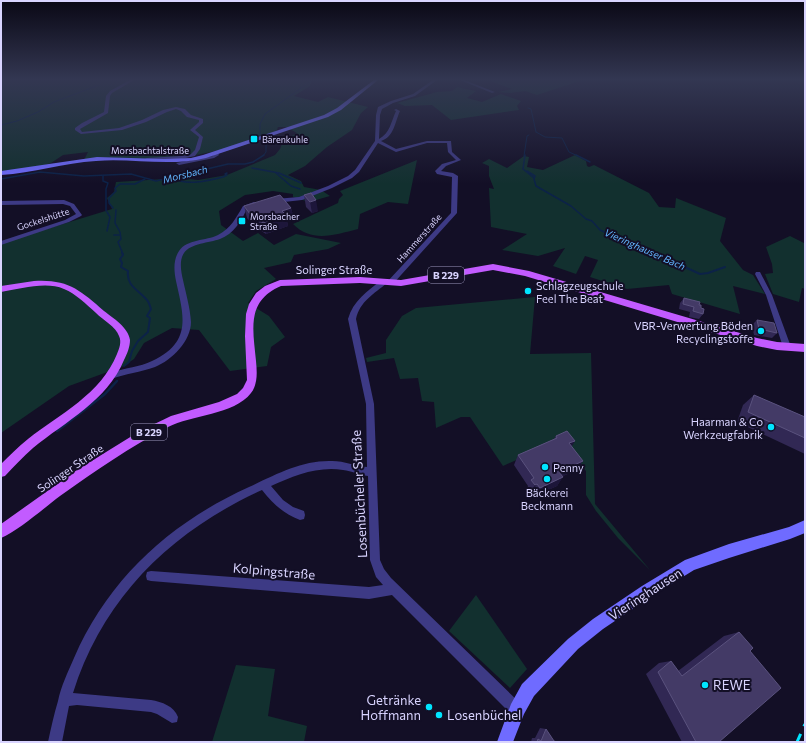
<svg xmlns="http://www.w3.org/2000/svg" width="806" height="743" viewBox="0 0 806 743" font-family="Commissioner,sans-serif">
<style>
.green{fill:#12302f}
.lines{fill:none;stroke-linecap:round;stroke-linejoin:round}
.stream-far3{stroke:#0c2248;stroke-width:1}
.stream-far2{stroke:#0c2248;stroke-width:1.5}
.stream-far1{stroke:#0c2248;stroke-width:2}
.stream{stroke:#0c2248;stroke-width:2.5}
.street{fill:#3d3a85;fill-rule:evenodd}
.secondary{fill:#6f6bff;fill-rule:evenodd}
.primary{fill:#c25bff;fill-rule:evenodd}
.rail{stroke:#00e5ff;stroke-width:3;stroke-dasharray:9 8;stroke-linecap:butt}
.wall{fill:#312854}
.shaded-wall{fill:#1d163a}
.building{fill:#433a66;stroke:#5a527e}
.poi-dot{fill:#00e5ff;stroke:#130f26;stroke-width:1.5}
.labels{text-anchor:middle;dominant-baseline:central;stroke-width:4;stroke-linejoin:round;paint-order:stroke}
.far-poi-label{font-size:9px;fill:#d9d4ff;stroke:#130f26;text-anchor:start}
.far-street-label{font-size:9px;fill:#d9d4ff;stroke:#130f26}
.far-water-label{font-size:10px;font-style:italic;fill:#62b6ff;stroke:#130f26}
.shield{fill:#130f26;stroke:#9e99be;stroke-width:1}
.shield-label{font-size:10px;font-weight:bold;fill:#d9d4ff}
.street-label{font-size:11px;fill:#d9d4ff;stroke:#130f26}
.poi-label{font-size:11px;fill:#d9d4ff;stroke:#130f26;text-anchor:start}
.near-street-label{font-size:13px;fill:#d9d4ff;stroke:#130f26}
.near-poi-label{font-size:13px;fill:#d9d4ff;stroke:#130f26;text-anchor:start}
</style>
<rect width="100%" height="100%" fill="#130f26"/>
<g class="green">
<polygon points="1,80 312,80 310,86 294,96 318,102 328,97 368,107 361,113 352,130 327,147 305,166 288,175 301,181 304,187 321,190 330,196 309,202 293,197 293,194 273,191 245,195 219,211 221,225 243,241 258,233 274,245 296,234 341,243 328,249 294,255 291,262 264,268 276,279 256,291 248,303 269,316 285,337 271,347 267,366 230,371 199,330 172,328 144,343 134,359 124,366 69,386 1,433 1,243 112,209 107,198 114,192 116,182 180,178 198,180 227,175 275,155 280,149 283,141 297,133 286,127 278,127 276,132 226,149 181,158 84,160 88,152 63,155 51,163 39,167 1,172"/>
<polygon points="487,80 583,80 537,95 525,91 510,93 498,92 512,89"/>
<polygon points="457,87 476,91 467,98 482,102 501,94 521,101 517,106 519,110 451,120 432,105 405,106 397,103 437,92 452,91"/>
<polygon points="575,155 586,161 587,166 589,167 594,165 649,193 659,207 675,208 676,198 726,218 720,241 743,270 753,275 765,294 733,286 740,314 672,294 669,285 627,289 590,277 598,260 585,256 576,274 553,266 565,248 538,256 502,250 527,234 491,227 489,188 494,189 489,176 489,166 482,163 489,159 507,168 524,156 529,157 527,167 543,170"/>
<path d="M417 160 408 204 388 202 360 214 358 229C334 235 312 243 293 224L338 203 339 199 343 195 340 191Z"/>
<polygon points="790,236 804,243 805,247 805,289 802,288 799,302 773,294 765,274 773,273 772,264 766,247"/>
<polygon points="535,297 530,354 591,353 595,504 650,570 618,538 596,511 586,495 586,471 561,440 503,466 470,417 461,417 436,428 434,402 422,401 418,378 400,379 394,358 367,362 366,358 386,353 386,340 402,316 416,308"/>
<polygon points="476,595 527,669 510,688 449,631"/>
<polygon points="236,665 275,669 268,716 307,726 304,742 212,742"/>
</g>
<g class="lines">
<g class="stream-far3">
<polyline points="528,108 531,109 536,132"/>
<polyline points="1,125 17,121 38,112 54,102 99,85"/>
<polyline points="536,132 545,137 562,138 569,152 578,156"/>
<polyline points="263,156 266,152 266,141 260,136 260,124 265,114 312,80"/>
<polyline points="524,156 527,136 529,135"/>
</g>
<g class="stream-far2">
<polyline points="525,155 523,169 534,178"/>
<polyline points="576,155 590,162"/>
<polyline points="252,168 279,173 301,183"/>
<polyline points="527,171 535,176 534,179 536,186 571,206 586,219 592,221 600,230 620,239 622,242 639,246 656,254"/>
<polyline points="276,173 291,186 300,189"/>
<polyline points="103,176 103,181 108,183 106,189 106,211"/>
<path d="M172 178C187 186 207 181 223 177L227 175 225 174 227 173"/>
<polyline points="1,179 40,172 84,176 131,174 156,181 228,164 245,164 253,162 264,155"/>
<polyline points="113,208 109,203 109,198 116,191 115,188 120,184 135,184 145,179"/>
<polyline points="116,210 115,223 120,232 121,239 118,242 123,254"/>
<polyline points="107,212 110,217 107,231"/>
<polyline points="114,235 119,235"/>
</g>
<g class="stream-far1">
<path d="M122 253 123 255 120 259 122 263 121 267 128 271C126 286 139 290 147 300 149 302 150 306 151 309L147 316 150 318 148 332 138 341 132 351 129 362 124 366"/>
<polyline points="654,253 700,274 708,273 725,267"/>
</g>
<polyline class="stream" points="57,431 105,394 117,381"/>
<g class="street">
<polygon points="130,80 134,80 112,93 110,96 108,113 80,129 82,132 119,128 142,120 163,110 176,107 185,109 191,115 203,119 203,123 195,130 203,137 200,149 195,156 181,159 147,160 145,159 147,158 181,156 191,154 195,150 199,137 190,130 199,122 199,120 187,117 181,111 176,109 167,112 146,122 122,130 81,134 75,130 75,128 82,123 104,112 106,96 110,91"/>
<path d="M433 80H437L415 96 393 103 382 109 380 115 379 139C390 133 391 122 396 111L394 110 396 109 400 111C395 122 394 137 381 141L396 149 427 141H451L452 152 461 160 446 166 441 171 453 173 458 176 457 213 392 285H390L387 283C374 294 360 301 356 319L374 404 380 560 384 569 391 578 522 705 523 710 522 715 517 716 512 715 392 595 369 599 151 581 147 580 146 576 147 572 151 571 369 587 383 585 376 577 370 560 368 476C359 475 352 471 343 470 317 466 294 476 271 486L283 500 293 507 304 511 305 515 304 519 300 520C284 514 273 504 262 490 172 531 103 597 73 693L151 700C162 702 174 706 178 717L177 722 172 723 157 714 151 712 77 705 69 706 62 742H48C51 728 54 714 58 701 61 686 68 672 74 658 109 578 170 523 249 487 275 475 300 461 329 461 343 460 354 466 367 467L366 404 348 319C353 301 367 291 382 280H384L387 282 451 213 452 177 437 174 435 171 442 164 456 160 448 152 447 143H427L396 152 378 143 359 172 352 178 332 188 302 200 275 203 272 201 275 199 299 197 328 186 348 176 355 170 375 141 376 115 378 107 391 101 413 94Z"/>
<polygon points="460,80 464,80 495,92 492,93"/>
<polygon points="214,153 218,153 219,155 214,158 179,165 176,163 213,156"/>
<polygon points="64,200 74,204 82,215 81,216 69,222 1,245 1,241 65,220 76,214 70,206 63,204 1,205 1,201"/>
<path d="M254 202 256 203V205L247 208C242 221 233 234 220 239 209 243 191 243 184 253 179 260 181 272 183 280 186 294 190 307 191 322 191 341 172 360 155 367 141 372 125 374 111 379L108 378 107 376 108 374 113 372C125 368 140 367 152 361 192 342 184 317 176 281 174 271 173 260 179 251 187 239 206 241 218 235 231 228 236 218 243 206Z"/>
<polygon points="756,272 760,272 772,295 791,347 790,349 787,350 783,347 766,295 755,274"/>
</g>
<g class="secondary">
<path d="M374 80H378L341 110 328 117 206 158C169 167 133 158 96 161 64 163 33 173 1 175V171L97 157 164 159 191 158 203 155 324 115 337 108Z"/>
<polygon points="805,520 805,533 790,539 729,558 694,570 652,596 603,629 578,649 534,696 524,714 513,742 497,742 511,704 522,684 568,639 593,619 642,586 685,560 729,544 789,527"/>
</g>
<g class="primary">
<path d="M493 264 529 271 757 338 777 342 805 344V352L777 350 757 346 525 276 493 270 401 286 360 283 281 286C246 301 253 329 256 361 257 372 258 384 251 393 234 415 191 415 168 427 130 447 95 471 60 496 44 508 18 531 1 538V524L77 470 140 431 171 416 219 402 237 394 243 388 247 380 245 336 246 314 249 304 256 293 265 286 280 280 360 277 401 280Z"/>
<path d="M34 281C68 279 80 290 104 311 113 318 128 327 130 340 130 347 127 354 124 360 107 401 66 421 33 448 23 457 14 466 5 476L1 477V464C10 455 18 447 28 439 60 414 101 394 117 354 119 349 122 342 119 336 116 327 103 320 96 313 86 304 76 294 64 289 46 281 20 289 1 292V286Z"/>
</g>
<polyline class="rail" points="797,742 805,724"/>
</g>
<g class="wall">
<polygon points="304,195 318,211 312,213 306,207"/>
<polygon points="244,206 291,208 294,219 287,221 288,226 266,234 258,229 256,229 247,218"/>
<polygon points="684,298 699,305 703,314 699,319 689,317 690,312 679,309 680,303"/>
<polygon points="757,320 777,333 772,338 754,335 752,325"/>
<polygon points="754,395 805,417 805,454 737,422 743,405"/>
<polygon points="556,436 575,441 571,446 583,461 576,470 563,476 557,486 535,496 532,492 530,494 527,489 528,486 514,465 518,455 554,439"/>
<polygon points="739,632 750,651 719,742 682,742 646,674 659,663 671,661 678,671 724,636"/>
<polygon points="540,728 546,729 554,741 556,742 531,742 532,738 535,738"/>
</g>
<g class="shaded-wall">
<polygon points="316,200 318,211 312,213 310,202"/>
<polygon points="291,208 294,219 287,221 288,226 266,234 263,223 282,211"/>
<polygon points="255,217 258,229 256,229 253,218"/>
<polygon points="575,441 569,451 569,443"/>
<polygon points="583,461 576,470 554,481 559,472"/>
<polygon points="563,477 557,486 535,496 540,488"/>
<polygon points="537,484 532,492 530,494 535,485"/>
</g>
<g class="building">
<polygon points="311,193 316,200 310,202 304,195"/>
<polygon points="280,195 291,208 282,211 285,214 263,223 255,217 253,218 244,206"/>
<polygon points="684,298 700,302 699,305 701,305 701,308 704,309 703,314 693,311 694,307 683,304"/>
<polygon points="757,320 774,323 777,333 759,329"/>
<polygon points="754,395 805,417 805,438 748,412"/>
<polygon points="567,431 575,441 569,443 583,461 559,472 563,477 540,488 537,484 535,485 531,480 534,478 518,455 557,438 556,436"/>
<polygon points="739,632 753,648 750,651 781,688 719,742 696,742 658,672 671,661 682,676"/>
<polygon points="546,729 554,741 556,742 537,742 538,739 541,741"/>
</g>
<linearGradient id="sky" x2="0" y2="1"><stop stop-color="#0a0815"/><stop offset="0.43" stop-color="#333752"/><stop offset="1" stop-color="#333752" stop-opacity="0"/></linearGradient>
<rect width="806" height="184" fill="url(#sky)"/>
<g class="poi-dot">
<rect x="250" y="135" width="8" height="8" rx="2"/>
<rect x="238" y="217" width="8" height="8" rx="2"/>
<circle cx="528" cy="291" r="4"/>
<circle cx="761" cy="331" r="4"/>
<circle cx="771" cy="427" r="4"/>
<circle cx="545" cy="467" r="4"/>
<circle cx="547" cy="479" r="4"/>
<circle cx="705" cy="685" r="4"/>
<circle cx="429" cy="707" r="4"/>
<circle cx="439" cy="715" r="4"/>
</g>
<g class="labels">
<g class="far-poi-label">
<text x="262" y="139">Bärenkuhle</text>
<text x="250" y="216">Morsbacher<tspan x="250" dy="10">Straße</tspan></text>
</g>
<g class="far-street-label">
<text x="150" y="150">Morsbachtalstraße</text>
<text transform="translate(43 219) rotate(-18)">Gockelshütte</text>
<text transform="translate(419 238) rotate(-48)">Hammerstraße</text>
</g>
<g class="far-water-label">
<text transform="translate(185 174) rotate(-14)">Morsbach</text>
<text transform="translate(645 249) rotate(24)">Vieringhauser Bach</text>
</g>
<g class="shield">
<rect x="428" y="267" width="36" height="16" rx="3"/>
<rect x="131" y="424" width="36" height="16" rx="3"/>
</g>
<g class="shield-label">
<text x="446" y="275">B 229</text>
<text x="149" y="432">B 229</text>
</g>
<g class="street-label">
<text x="334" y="269">Solinger Straße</text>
<text transform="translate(70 468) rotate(-34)">Solinger Straße</text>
</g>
<g class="poi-label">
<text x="536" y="285">Schlagzeugschule<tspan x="536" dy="13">Feel The Beat</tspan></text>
<text x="753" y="325" text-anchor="end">VBR-Verwertung Böden<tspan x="753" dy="13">Recyclingstoffe</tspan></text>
<text x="763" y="421" text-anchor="end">Haarman &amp; Co<tspan x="763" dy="13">Werkzeugfabrik</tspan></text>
<text x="553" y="467">Penny</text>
<text x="547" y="492" text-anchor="middle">Bäckerei<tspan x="547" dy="13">Beckmann</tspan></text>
</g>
<g class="near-street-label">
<text transform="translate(359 494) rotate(-93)">Losenbücheler Straße</text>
<text transform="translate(274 571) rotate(5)">Kolpingstraße</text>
<text transform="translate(645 594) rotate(-33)">Vieringhausen</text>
</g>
<g class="near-poi-label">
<text x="713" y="685">REWE</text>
<text x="421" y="700" text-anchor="end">Getränke<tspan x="421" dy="15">Hoffmann</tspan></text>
<text x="447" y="715">Losenbüchel</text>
</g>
</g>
<rect width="806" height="743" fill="none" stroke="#d9d4ff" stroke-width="4"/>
</svg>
